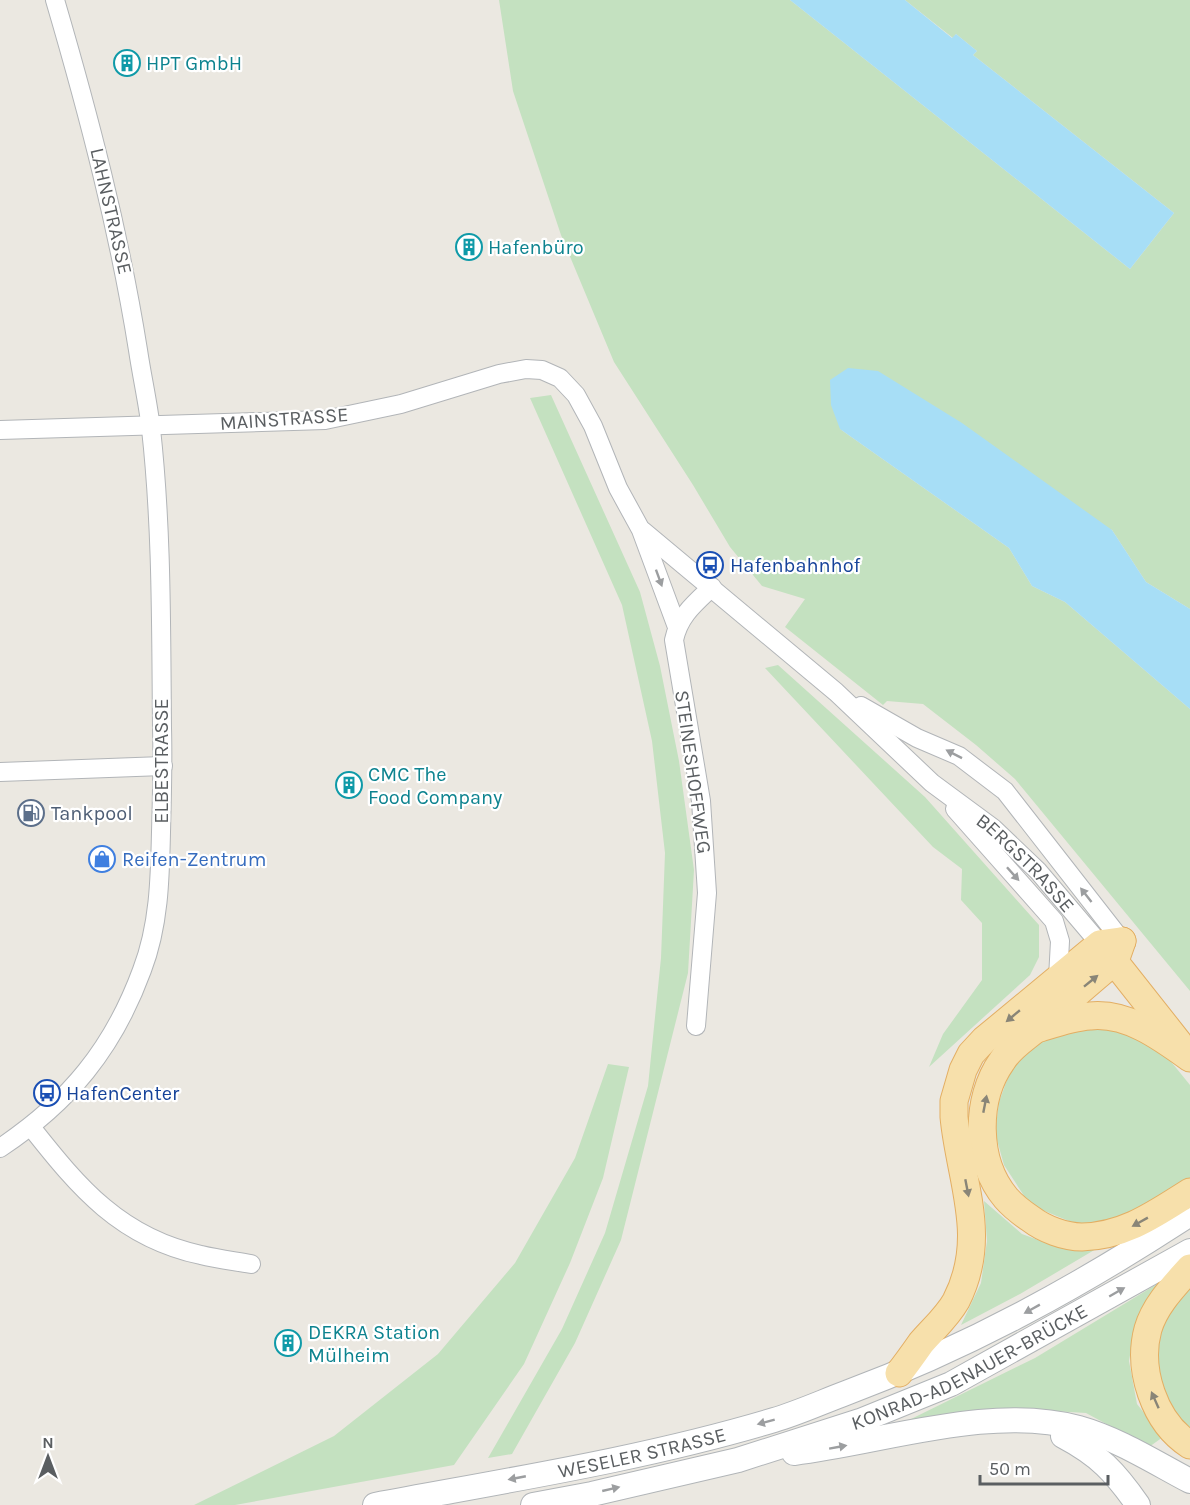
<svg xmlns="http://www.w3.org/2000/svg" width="1190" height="1505" viewBox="0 0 1190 1505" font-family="Karla,sans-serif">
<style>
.green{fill:#c4e1c0}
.water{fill:#a7def6}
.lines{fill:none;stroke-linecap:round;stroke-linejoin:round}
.street-casing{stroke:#b2b5b8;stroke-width:20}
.secondary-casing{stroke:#b1b5b8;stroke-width:26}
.primary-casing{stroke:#e3ae63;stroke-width:29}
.street{stroke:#fff;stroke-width:18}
.secondary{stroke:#fff;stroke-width:24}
.primary{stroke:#f7e0ab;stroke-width:27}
.oneway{fill:#9c9ea0}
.oneway2{fill:#898577}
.labels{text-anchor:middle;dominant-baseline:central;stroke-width:4.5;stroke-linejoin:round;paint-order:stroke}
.culture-label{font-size:20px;fill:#0d838f;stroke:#fff;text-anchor:start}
.street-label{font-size:20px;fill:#5a5e61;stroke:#fff}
.transit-label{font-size:20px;fill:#164399;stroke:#fff;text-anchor:start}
.service-label{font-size:20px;fill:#4e5e75;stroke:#fff;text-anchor:start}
.shop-label{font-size:20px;fill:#366cbe;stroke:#fff;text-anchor:start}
</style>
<rect width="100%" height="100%" fill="#ebe8e1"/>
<g class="green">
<polygon points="499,0 790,0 1130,269 1174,213 973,55 977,51 956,34 953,38 905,0 1190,0 1190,609 1146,582 1112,530 840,429 1009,548 1032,586 1065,602 1190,709 1190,991 1015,779 976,745 923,704 887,701 883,705 785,627 805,599 762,586 730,547 693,485 614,362 561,235 513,91"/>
<polygon points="551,395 640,592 660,666 679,761 694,870 688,973 621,1240 575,1343 512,1454 488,1458 562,1329 605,1233 648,1086 661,958 665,853 652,741 622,605 530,398"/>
<polygon points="778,665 925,797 1039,925 1039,957 1030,975 929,1067 943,1034 982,980 982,923 961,900 962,869 933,847 765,668"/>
<polygon points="1110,1026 1155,1042 1190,1085 1190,1182 1132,1219 1081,1226 1030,1205 1004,1165 995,1133 999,1102 1012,1066 1037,1040 1070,1028"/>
<polygon points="608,1064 629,1067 603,1178 570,1263 524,1364 454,1465 235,1505 194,1505 334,1436 438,1354 515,1263 575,1158"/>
<polygon points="984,1201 1022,1234 1060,1248 1096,1249 1020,1294 961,1325 981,1283 987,1241"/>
<polygon points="1162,1281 1134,1332 1129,1361 1137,1404 1163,1437 1149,1447 1086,1413 1006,1408 905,1422 1035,1358"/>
<polygon points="1190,1287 1190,1430 1175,1419 1157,1367 1158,1330 1179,1298"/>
</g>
<g class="water">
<polygon points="790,0 905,0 952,38 956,34 977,51 973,55 1174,213 1130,269"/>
<polygon points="848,368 878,371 962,423 1112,530 1146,582 1190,609 1190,709 1065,602 1032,586 1009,548 840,429 831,405 830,380"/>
</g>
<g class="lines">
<defs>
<g id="street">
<polyline points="0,430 325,420 401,404 499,374 526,369 542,370 560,378 576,395 593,426 618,488 641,530 677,627"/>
<path id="s1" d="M643 531 836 692 932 783 993 828 1038 871 1100 944"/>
<polyline points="861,706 917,738 959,756 1005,791 1122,941"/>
<polyline points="0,772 163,766"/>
<polyline points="955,809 1054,921 1060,941 1058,978"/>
<path d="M696 1026 707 893 701 801 674 640C679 616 694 604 712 587"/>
<path d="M31 1127C79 1188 121 1238 201 1255 217 1259 234 1261 251 1264"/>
<path d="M0 1148C69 1102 113 1049 142 970 159 926 160 879 161 832 162 797 163 763 162 728 161 628 162 528 151 429 148 403 142 377 138 350 119 231 89 116 55 0"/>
</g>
<g id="secondary">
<path d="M1063 1436C1099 1455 1115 1472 1138 1505"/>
<path d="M794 1453C884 1442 990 1404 1079 1428 1118 1439 1154 1462 1190 1481"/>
<path id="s2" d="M375 1505C508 1480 644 1459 774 1420 798 1413 822 1402 846 1393 969 1347 1080 1286 1190 1214"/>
<path id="s3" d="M533 1505 592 1494 738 1460 860 1421 951 1384 1190 1251"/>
</g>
<g id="primary">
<path d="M1122 941 1115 961C1089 982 1064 1005 1038 1027 1026 1038 1011 1046 1002 1061 975 1099 975 1161 1006 1198 1013 1206 1022 1213 1031 1219 1044 1229 1065 1237 1082 1237 1125 1236 1155 1214 1190 1192"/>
<polyline points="1103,947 1178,1042"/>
<path d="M1040 1028C1056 1023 1073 1017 1090 1016 1127 1012 1161 1037 1190 1058"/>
<path d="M1190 1268C1174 1286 1155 1305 1148 1329 1137 1369 1154 1422 1190 1445"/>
<path d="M899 1373C907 1363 914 1353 921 1343 933 1329 947 1317 956 1301 989 1237 960 1181 954 1117V1101L963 1070 971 1054 984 1040 1100 944 1122 941"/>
</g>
</defs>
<use href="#street" class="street-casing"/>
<use href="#secondary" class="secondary-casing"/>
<use href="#primary" class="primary-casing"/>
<use href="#street" class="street"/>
<use href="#secondary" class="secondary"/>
<use href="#primary" class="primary"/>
</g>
<defs><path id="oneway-solid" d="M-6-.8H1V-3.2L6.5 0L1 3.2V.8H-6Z" transform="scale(1.5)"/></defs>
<g class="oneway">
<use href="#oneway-solid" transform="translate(659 578) rotate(70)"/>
<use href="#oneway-solid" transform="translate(954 754) rotate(-153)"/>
<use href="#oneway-solid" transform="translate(1013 874) rotate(48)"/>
<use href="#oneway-solid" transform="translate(1086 895) rotate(-128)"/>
<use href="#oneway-solid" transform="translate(1117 1292) rotate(-30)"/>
<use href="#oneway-solid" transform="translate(1032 1309) rotate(151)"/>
<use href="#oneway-solid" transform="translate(766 1422) rotate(165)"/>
<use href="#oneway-solid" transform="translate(838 1447) rotate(-10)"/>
<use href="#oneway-solid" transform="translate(517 1478) rotate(169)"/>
<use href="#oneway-solid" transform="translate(611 1489) rotate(-13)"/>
</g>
<g class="oneway2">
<use href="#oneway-solid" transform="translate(1091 981) rotate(-39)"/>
<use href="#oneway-solid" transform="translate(1013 1016) rotate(140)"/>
<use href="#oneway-solid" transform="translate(985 1104) rotate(-79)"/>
<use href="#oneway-solid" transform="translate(967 1188) rotate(79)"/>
<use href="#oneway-solid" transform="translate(1140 1222) rotate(151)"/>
<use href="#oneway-solid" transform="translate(1155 1400) rotate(-114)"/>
</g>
<defs>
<symbol id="building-ring" viewBox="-11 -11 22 22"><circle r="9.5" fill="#fff" stroke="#0f9aa8" stroke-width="1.5"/><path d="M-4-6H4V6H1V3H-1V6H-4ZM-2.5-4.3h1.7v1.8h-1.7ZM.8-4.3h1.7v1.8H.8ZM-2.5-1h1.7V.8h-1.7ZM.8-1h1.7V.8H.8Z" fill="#0f9aa8"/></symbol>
<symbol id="bus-ring" viewBox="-11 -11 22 22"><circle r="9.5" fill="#fff" stroke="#1a4fb4" stroke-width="1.5"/><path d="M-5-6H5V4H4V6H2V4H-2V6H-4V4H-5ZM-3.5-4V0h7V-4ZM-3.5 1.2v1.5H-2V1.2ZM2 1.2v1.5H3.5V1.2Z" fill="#1a4fb4"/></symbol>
<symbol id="fuel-ring" viewBox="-11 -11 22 22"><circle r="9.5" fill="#fff" stroke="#5c6f8a" stroke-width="1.5"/><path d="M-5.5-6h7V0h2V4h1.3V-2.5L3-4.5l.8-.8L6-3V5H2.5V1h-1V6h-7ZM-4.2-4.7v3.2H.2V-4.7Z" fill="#5c6f8a"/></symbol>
<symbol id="shop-ring" viewBox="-11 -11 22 22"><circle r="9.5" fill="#fff" stroke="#3f7fe0" stroke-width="1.5"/><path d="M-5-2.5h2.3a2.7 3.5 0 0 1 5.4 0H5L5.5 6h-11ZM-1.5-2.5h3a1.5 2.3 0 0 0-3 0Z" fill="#3f7fe0"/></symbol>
</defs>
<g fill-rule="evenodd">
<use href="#building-ring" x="112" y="48" width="30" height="30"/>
<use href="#building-ring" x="454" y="232" width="30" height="30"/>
<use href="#bus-ring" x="695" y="550" width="30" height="30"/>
<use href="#building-ring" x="334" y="770" width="30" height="30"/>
<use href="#fuel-ring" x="16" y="798" width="30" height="30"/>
<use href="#shop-ring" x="87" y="844" width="30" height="30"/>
<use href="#bus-ring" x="32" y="1078" width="30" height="30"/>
<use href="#building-ring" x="273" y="1328" width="30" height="30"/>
</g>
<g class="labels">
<g class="culture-label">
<text x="146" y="63">HPT GmbH</text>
<text x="488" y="247">Hafenbüro</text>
<text x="368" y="774">CMC The<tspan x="368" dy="23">Food Company</tspan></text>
<text x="308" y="1332">DEKRA Station<tspan x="308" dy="23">Mülheim</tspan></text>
</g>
<g class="street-label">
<text transform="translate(111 211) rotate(77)">LAHNSTRASSE</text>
<text transform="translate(284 419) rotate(-4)">MAINSTRASSE</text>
<text transform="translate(161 761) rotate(-90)">ELBESTRASSE</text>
<text transform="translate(693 772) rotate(82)">STEINESHOFFWEG</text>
<text stroke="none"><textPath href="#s1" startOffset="507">BERGSTRASSE</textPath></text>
<text stroke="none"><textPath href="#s3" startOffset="460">KONRAD-ADENAUER-BRÜCKE</textPath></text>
<text stroke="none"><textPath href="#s2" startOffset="272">WESELER STRASSE</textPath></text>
</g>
<g class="transit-label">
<text x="730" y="565">Hafenbahnhof</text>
<text x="66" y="1093">HafenCenter</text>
</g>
<g class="service-label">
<text x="51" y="813">Tankpool</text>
</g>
<g class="shop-label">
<text x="122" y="859">Reifen-Zentrum</text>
</g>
</g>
<g transform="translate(48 1457)" stroke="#ffffff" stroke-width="4.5" paint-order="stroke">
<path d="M0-4.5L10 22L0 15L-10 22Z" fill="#5a5e61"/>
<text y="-9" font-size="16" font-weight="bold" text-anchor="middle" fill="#5a5e61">N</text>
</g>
<path d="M980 1475v9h128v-9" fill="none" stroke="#5a5e61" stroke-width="3"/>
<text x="989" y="1475" font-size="18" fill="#5a5e61" stroke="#ffffff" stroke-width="4.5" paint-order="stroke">50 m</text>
</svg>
